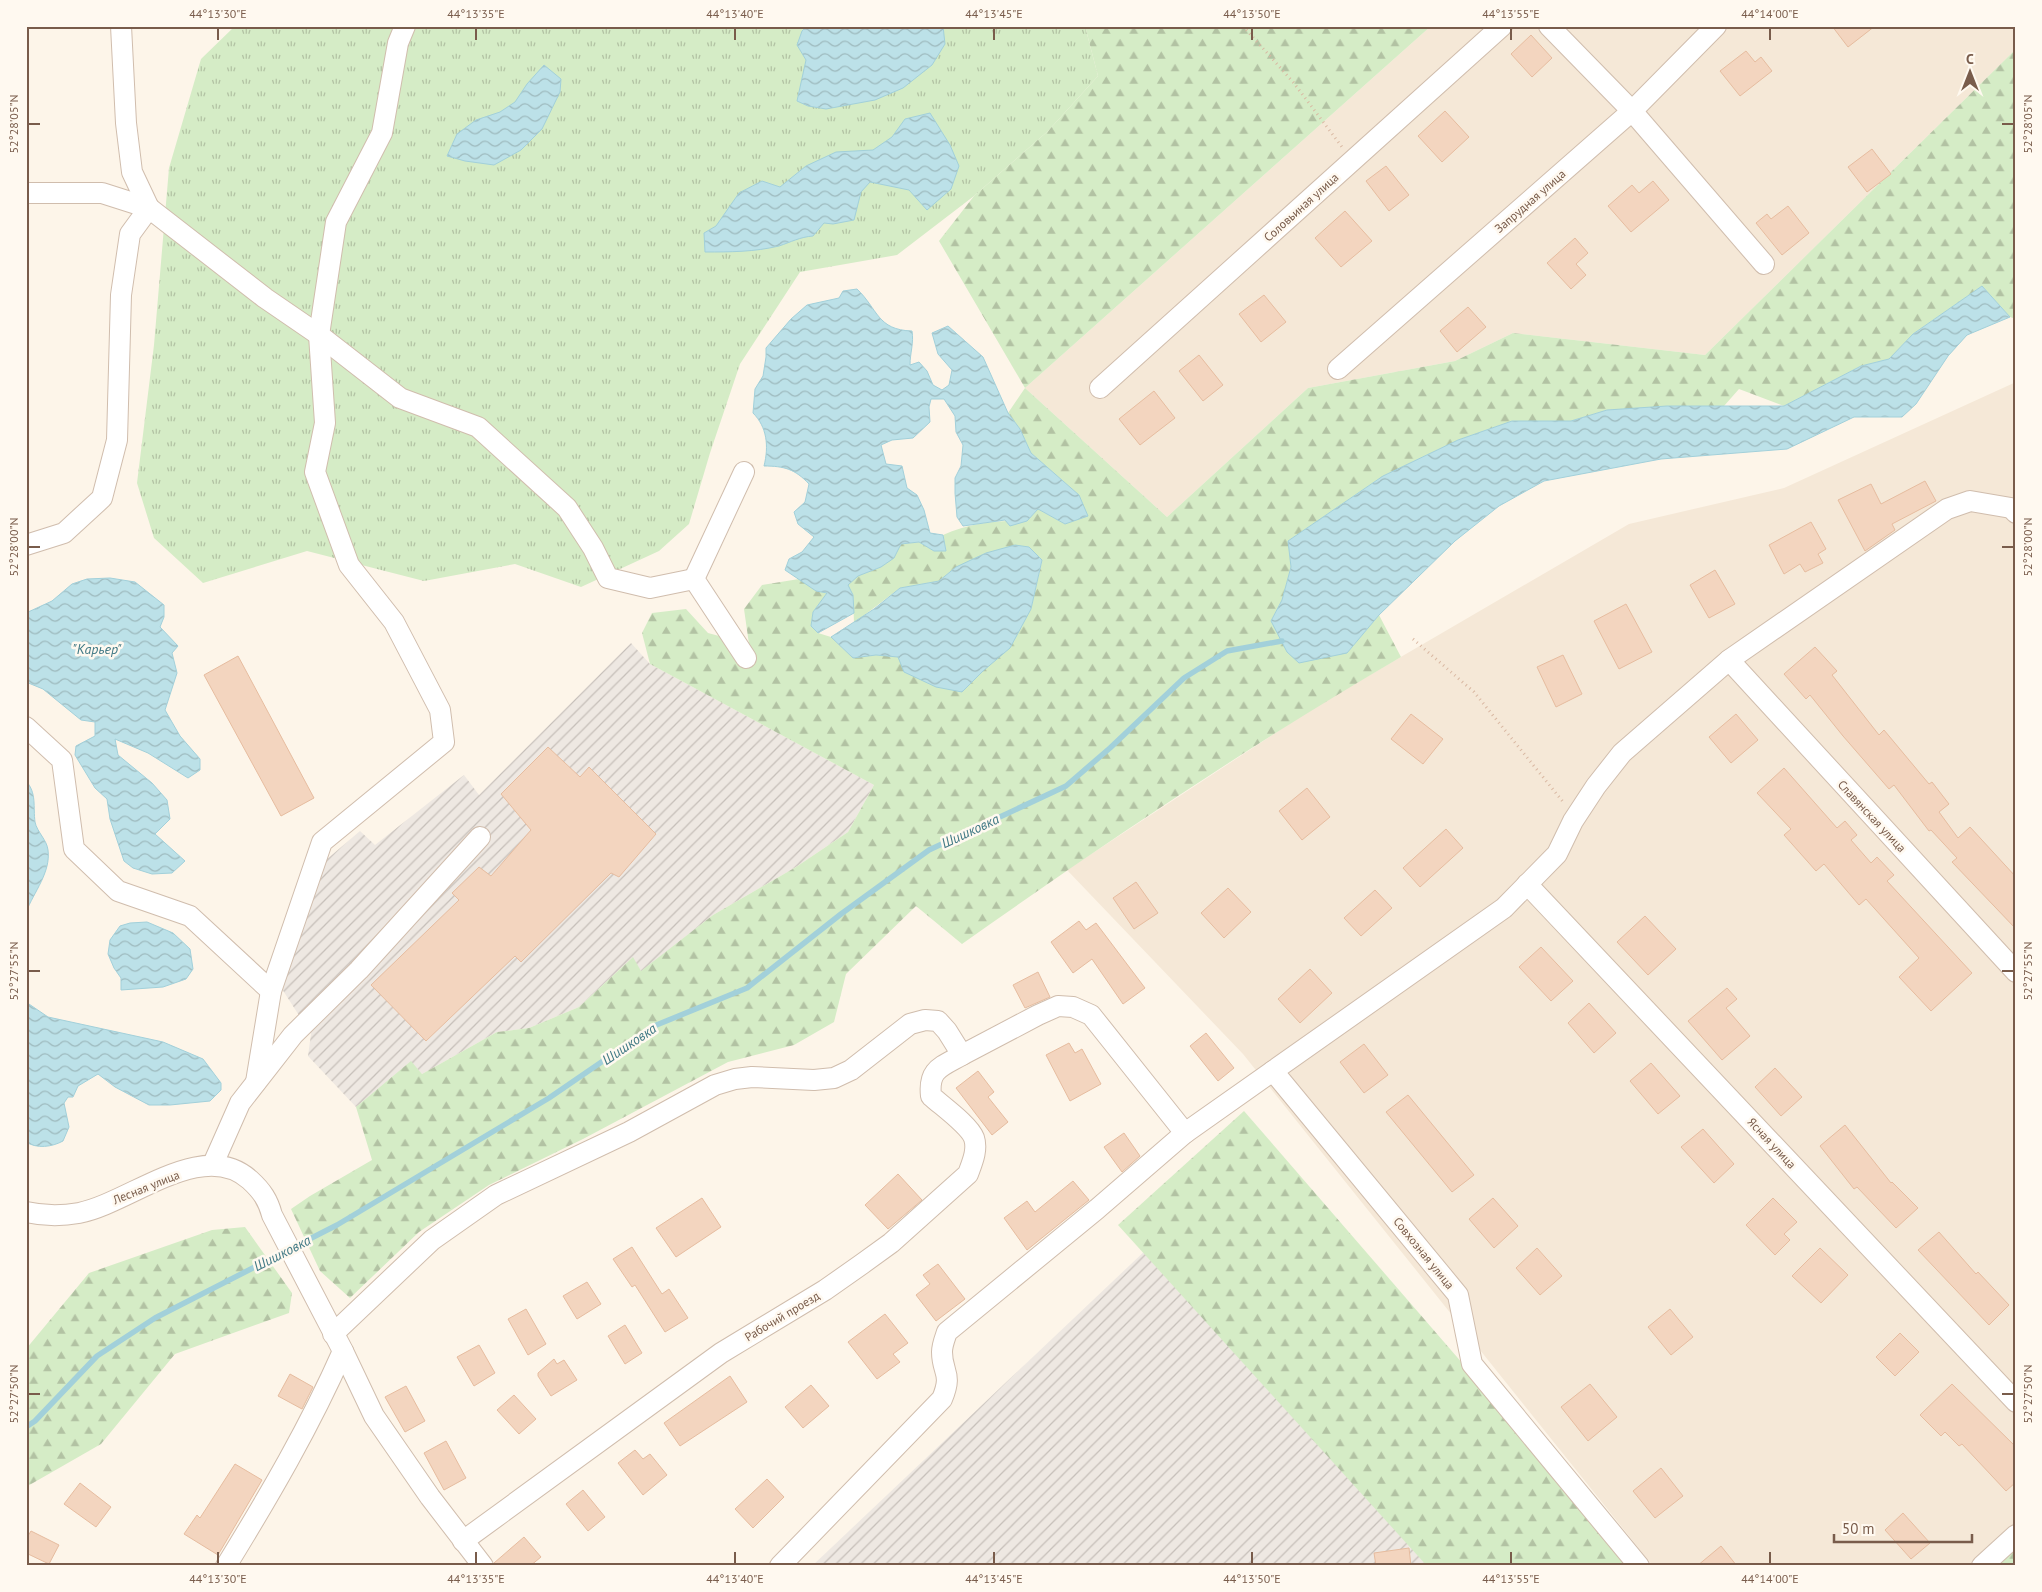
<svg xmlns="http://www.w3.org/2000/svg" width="2042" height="1592" viewBox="0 0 2042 1592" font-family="'PT Sans',sans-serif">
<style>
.residential{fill:#f5e8d7}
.industrial{fill:url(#industrial-furrows)}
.grass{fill:url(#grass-tufts)}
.forest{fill:url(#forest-firs)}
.water{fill:url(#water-waves);stroke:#a2d0da}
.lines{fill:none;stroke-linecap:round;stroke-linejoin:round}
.stream{stroke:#a2d0da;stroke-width:5.5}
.building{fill:#f3d5bf;stroke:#e6bc9f}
.minor-casing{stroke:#d0bdad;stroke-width:22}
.path{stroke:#d9b8a2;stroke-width:3;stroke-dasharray:1 4;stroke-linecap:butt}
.minor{stroke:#fff;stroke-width:20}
.ticks{fill:none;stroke:#795c4b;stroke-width:2}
.labels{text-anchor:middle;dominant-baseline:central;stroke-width:5;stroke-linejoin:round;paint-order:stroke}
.street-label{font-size:12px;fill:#795c4b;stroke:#fff9f0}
.water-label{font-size:14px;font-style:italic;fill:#417985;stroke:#fff9f0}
.neatline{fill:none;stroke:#795c4b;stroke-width:2}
.ticks-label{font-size:12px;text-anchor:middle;fill:#795c4b}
</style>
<defs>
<pattern id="industrial-furrows" width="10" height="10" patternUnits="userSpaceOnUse" patternTransform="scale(1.25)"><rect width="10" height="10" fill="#eee8e2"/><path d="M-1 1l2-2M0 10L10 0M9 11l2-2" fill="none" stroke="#c6bfb9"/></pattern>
<pattern id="grass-tufts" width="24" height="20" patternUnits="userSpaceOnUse" patternTransform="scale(1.25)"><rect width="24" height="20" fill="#d5ecc6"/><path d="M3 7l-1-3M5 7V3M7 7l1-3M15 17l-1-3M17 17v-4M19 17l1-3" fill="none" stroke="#b2c2a3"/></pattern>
<pattern id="forest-firs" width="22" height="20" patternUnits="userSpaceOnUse" patternTransform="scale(1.25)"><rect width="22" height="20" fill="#d5ecc6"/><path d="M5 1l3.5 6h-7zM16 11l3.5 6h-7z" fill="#b2c2a3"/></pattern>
<pattern id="water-waves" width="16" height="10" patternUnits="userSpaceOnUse" patternTransform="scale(1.25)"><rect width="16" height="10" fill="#bce1e8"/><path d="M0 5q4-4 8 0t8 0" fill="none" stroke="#9ebabe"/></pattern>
</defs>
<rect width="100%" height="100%" fill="#fdf5e9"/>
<g class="residential">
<polygon points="1431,26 2016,26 2016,49 1705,355 1513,333 1455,361 1308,388 1167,517 1025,388"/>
<polygon points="2016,382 2016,1549 1997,1566 1653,1566 1243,1054 1067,870 1315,707 1629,524 1784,488"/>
</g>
<g class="industrial">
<polygon points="631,643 650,664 874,785 848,832 796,867 713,915 641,972 632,958 579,1007 529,1028 497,1032 422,1074 411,1062 356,1107 308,1056 311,1034 282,989 326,860 360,831 375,845 464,775 479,795"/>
<polygon points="1149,1247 1438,1566 812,1566"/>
</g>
<polygon class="grass" points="235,26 1085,26 1098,76 1048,131 974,196 897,255 800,272 740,364 710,453 689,524 659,551 581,587 515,564 424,581 307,551 203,583 154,538 137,483 154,345 169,168 201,59"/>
<g class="forest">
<path d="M1085 26H1431L1025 388 1167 517 1308 388 1455 361 1513 333 1705 355 2016 49V319L2010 317 1982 286 1913 334 1889 359 1861 366 1784 406 1739 389 1724 406 1607 410 1571 421H1512L1458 440 1383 476 1288 541 1291 567 1282 600 1271 621 1347 653 1379 615 1401 657C1250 745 1105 843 962 944L916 906 846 974 834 1022 794 1045 728 1062 583 1139 489 1185 419 1232 350 1298 320 1271 291 1209 310 1196 372 1160 356 1107 411 1061 422 1074 497 1032 529 1028 579 1007 633 957 641 971 713 915 796 867 848 832 874 785 650 664 642 633 652 613 686 609 708 633 749 644 744 609 762 585 799 579 816 591 828 593 813 612 811 626 818 633 831 637 853 658 876 655 898 657 962 692 983 671 1031 609 1042 561 956 567 939 581 900 588 854 623 853 596 847 585 858 576 881 567 893 558 901 544 919 542 934 551H946L943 535C970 523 998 520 1027 521L1038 509 1065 524 1079 495 1031 453 1020 429 1008 413 1025 388 939 241 974 196 1048 131 1098 76Z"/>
<polygon points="1244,1111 1638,1566 1427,1566 1118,1225"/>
<polygon points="245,1227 292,1293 289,1313 175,1354 101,1444 26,1487 26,1349 89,1273 212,1230"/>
<polygon points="2016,1549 2016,1566 1997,1566"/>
</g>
<g class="water">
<polygon points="807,26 943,26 945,44 932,65 903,88 875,100 826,109 808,106 797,101 806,60 797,45 802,31"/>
<polygon points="544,65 561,79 560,92 542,129 521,150 494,165 465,161 447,156 457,134 476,120 500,112 515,102 527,84"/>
<path d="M930 113 950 145 959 166 951 189 927 210 909 190 870 182 861 192 854 220 833 224 824 223 813 236C800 237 791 242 779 246 754 252 730 252 705 252L704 233 716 226 739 193 762 181 780 187 806 166 836 152 873 150 892 137 905 119Z"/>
<polygon points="1982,286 2010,317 1967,335 1948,356 1916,404 1902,417 1854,417 1787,449 1661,459 1544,481 1499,506 1455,541 1379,615 1347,653 1299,663 1287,652 1271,621 1282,600 1291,567 1288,541 1383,476 1458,440 1512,421 1571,421 1607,410 1667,406 1784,406 1861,366 1889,359 1913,334"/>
<path d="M857 289C878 309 877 330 912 331 914 343 910 353 910 365L919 362 927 371 933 385 942 390 949 385 952 370 938 354 932 333 948 326 983 357 1008 413 1020 429 1031 453 1079 495 1088 516 1065 524 1038 509 1027 521 1010 526 1005 520 963 526 957 517 955 493V478L961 466 963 445 956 432 955 416 944 399H931L929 407 930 422 913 438 892 440 881 445 886 464 902 466 907 488 917 495 924 510 930 533 943 535 946 551H934L919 542 901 544 894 558 881 567 858 576 848 585 853 595 854 613 818 633 811 626 813 612 827 593 816 591 785 570 789 559 802 552 814 537 798 524 794 512 805 502 809 484C795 469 784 466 764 466 769 446 767 427 753 413L755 389 763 376 766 357V348L791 319 807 305 839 298 843 291Z"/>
<polygon points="1015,545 1029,547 1042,560 1031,609 1010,648 983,671 962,692 936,687 904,672 898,657 876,655 853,658 831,637 874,609 900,588 939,581 956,567 986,553"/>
<polygon points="110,578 135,582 164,605 164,617 160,627 178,646 172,653 177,673 165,710 180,736 200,759 200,770 188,778 148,753 115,739 118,755 152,783 167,800 170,819 155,834 185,861 172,873 152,874 133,868 124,861 110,819 107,799 95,788 75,755 76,746 95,736 95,722 81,720 43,689 26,682 26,613 52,601 72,584 87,579"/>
<path d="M26 781C37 793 33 807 35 822 37 832 47 840 48 850 51 872 34 892 26 912Z"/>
<polygon points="147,922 173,933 190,949 193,969 186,979 163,987 121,990 121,978 114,968 108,954 110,940 120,926 130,923"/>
<path d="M26 1002 48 1017 163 1042 203 1059 221 1083V1090L210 1101 170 1105H149L115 1087 98 1074 78 1086 73 1097H68L64 1103 69 1127 63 1141C52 1147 37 1149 26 1142Z"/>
</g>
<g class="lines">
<polyline class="stream" points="26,1427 35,1421 97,1356 155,1318 337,1225 549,1098 654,1026 747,988 841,914 929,850 1066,786 1110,748 1184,678 1227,651 1282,641"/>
</g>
<g class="building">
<polygon points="1832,26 1875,26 1848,47"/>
<polygon points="1531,35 1552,58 1532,77 1511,54"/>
<polygon points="1746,51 1755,62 1761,57 1772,71 1740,96 1720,71"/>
<polygon points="1445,111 1469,137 1442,162 1418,136"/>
<polygon points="1872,149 1891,174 1867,192 1848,167"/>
<polygon points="1386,166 1409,195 1389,211 1366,181"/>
<polygon points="1653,181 1669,200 1631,232 1608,206 1632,185 1639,193"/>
<polygon points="1788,206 1809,233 1782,255 1756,223 1767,214 1771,219"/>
<polygon points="1345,211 1372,241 1341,267 1315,238"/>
<polygon points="1575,238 1588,253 1576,264 1586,275 1571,289 1547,263"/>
<polygon points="1264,295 1286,322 1261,342 1239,314"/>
<polygon points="1468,307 1486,327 1457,352 1440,331"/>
<polygon points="1199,355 1223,385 1203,401 1179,371"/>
<polygon points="1154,391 1175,418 1140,445 1119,419"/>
<polygon points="1925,481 1936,501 1892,524 1895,530 1865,551 1838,500 1871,484 1881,504"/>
<polygon points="1811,522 1826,549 1818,554 1823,563 1805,572 1800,564 1784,574 1769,545"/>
<polygon points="1715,570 1735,604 1709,618 1690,585"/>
<polygon points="1626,604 1652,652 1619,669 1594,621"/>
<polygon points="1815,647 1837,671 1832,675 1879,735 1884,730 1929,784 1932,782 1949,804 1939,812 1958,838 1970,827 2016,877 2016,929 1952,862 1957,858 1931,830 1929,831 1894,785 1889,789 1843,736 1810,695 1806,699 1784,674"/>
<polygon points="1563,655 1582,694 1556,707 1537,667"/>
<polygon points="238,656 314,798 281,816 204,675"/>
<polygon points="1411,714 1443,739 1423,764 1391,739"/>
<polygon points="1736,714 1758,740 1731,763 1709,737"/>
<polygon points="548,747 580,777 589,767 656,834 619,877 611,873 521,962 515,956 426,1041 371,985 459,900 452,893 479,867 491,876 531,830 501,794"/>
<polygon points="1784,768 1837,828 1845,821 1857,835 1851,840 1871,863 1877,857 1894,875 1887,881 1972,973 1931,1011 1899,977 1919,958 1866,899 1859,905 1824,864 1816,871 1784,835 1791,829 1757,793"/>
<polygon points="1307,788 1330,817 1302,840 1279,811"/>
<polygon points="1446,829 1463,848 1420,887 1403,868"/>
<polygon points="1136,882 1158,913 1134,929 1113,898"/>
<polygon points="1228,888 1251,912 1224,938 1201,913"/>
<polygon points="1375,890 1392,908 1361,936 1344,918"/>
<polygon points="1645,916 1676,949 1648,975 1617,942"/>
<polygon points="1079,921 1086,930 1096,923 1145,988 1123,1004 1092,959 1073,973 1051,942"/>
<polygon points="1541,947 1573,981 1551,1001 1519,967"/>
<polygon points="1310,969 1332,993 1300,1023 1278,999"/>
<polygon points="1038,972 1050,997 1025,1008 1013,985"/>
<polygon points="1727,988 1737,999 1726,1008 1750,1036 1722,1060 1688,1021"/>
<polygon points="1589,1003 1616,1033 1594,1053 1568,1023"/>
<polygon points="1206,1033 1234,1068 1218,1081 1190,1046"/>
<polygon points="1069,1043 1075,1053 1082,1049 1101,1084 1070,1101 1046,1055"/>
<polygon points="1364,1044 1388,1075 1364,1093 1340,1062"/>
<polygon points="1651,1063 1680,1096 1658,1114 1630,1081"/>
<polygon points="1775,1068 1802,1097 1781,1116 1755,1087"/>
<polygon points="978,1071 994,1092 988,1097 1008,1122 992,1135 956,1088"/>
<polygon points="1408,1095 1474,1175 1452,1192 1386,1112"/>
<polygon points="1845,1125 1891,1183 1892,1182 1918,1208 1896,1228 1857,1187 1854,1189 1820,1146"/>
<polygon points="1703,1129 1734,1164 1714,1183 1681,1147"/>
<polygon points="1124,1133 1140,1156 1122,1172 1104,1147"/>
<polygon points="898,1174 922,1200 888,1229 865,1205"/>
<polygon points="1073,1181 1089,1200 1027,1250 1004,1218 1027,1201 1035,1212"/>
<polygon points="702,1198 721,1227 676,1257 656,1228"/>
<polygon points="1493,1198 1518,1226 1494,1248 1469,1219"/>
<polygon points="1773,1198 1797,1222 1784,1234 1790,1240 1775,1255 1746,1225"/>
<polygon points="1939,1232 1976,1274 1978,1272 2009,1305 1989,1325 1918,1250"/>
<polygon points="632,1247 662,1294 669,1289 688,1318 665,1332 635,1285 632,1287 613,1259"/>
<polygon points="1537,1248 1562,1276 1540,1295 1516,1268"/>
<polygon points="1820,1248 1848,1275 1821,1303 1792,1276"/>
<polygon points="938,1264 965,1299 936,1321 916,1295 930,1284 923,1275"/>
<polygon points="587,1282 601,1304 577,1319 563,1296"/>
<polygon points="526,1309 546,1344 528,1355 508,1319"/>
<polygon points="1670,1309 1693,1337 1671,1355 1648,1327"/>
<polygon points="885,1314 908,1343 893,1354 900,1362 877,1379 848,1342"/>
<polygon points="625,1325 642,1353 625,1364 608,1336"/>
<polygon points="1900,1333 1919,1352 1895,1376 1876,1357"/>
<polygon points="479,1345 495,1373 474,1386 457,1357"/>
<polygon points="554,1359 557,1364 564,1360 577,1380 551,1396 538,1376 538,1373"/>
<polygon points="290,1374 313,1387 302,1409 278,1396"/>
<polygon points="730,1376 747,1402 680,1446 664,1423"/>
<polygon points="1590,1384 1617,1417 1588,1441 1561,1407"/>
<polygon points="1952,1384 2016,1447 2016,1482 2006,1491 1962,1444 1959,1446 1945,1432 1941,1436 1920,1415"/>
<polygon points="811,1385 829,1406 803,1428 785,1407"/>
<polygon points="406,1386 425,1421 405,1432 385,1397"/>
<polygon points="514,1395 536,1419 519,1434 497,1410"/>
<polygon points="446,1441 466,1478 444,1490 424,1453"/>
<polygon points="635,1450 643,1459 650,1454 667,1475 643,1495 618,1463"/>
<polygon points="235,1464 262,1480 218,1555 184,1534 197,1515 200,1518"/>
<polygon points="1661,1468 1683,1496 1655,1518 1633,1491"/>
<polygon points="767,1479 784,1497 753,1528 735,1509"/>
<polygon points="80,1483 111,1507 96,1527 64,1504"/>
<polygon points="583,1490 605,1517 588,1531 566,1504"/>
<polygon points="1903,1513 1930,1543 1911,1559 1885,1530"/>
<polygon points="31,1531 59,1545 49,1564 26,1553 26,1539"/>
<polygon points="524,1537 541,1557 530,1566 495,1566 494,1563"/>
<polygon points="1721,1546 1737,1566 1697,1566"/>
<polygon points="1409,1548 1411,1566 1376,1566 1374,1553"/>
</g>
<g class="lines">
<defs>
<g id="minor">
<polyline points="121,26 126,123 132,172 149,208"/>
<polyline points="1549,26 1632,111 1764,264"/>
<polyline points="26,193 102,193 149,208 265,298 319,335 400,398 478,427 567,508 593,548 608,578 650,588 694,579"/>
<polyline points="1338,369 1632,111 1716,26"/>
<polyline points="1100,388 1502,26"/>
<polyline points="744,472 694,579 746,658"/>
<polyline points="26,545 64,533 102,498 117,440 121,295 130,234 149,208"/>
<polyline points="1729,660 2016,972"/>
<polyline points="26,727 62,760 74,849 118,891 190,916 271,991"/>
<polyline points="1527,884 2016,1402"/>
<polyline points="1273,1071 1458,1295 1472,1364 1639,1566"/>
<polyline points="256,1082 271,991 322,842 444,742 440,710 394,622 349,565 315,472 325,423 319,335 336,222 382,133 398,43 405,26"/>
<polyline points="213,1164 240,1103 293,1035 359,970 480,837"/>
<path d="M26 1212C44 1216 62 1216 79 1213 130 1203 203 1137 250 1180 262 1191 268 1200 272 1215L343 1351 374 1416 430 1497 483 1566"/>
<polyline points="333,1334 432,1240 496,1195 629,1132 715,1085 735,1079 752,1077 814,1080 834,1078 851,1070 910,1024 925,1020 938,1021 947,1031 962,1055 1038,1015 1058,1006 1073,1007 1091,1015 1185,1133 1504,908 1557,854 1573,821 1596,786 1622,753 1729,660 1947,509 1970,501 2011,508 2016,513"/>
<path d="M463 1541 721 1353 825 1290 862 1264 891 1243 968 1174C972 1163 978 1150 974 1138 969 1125 942 1106 931 1096 928 1069 941 1067 962 1055"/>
<path d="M226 1566C269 1496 310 1426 343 1351"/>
<path d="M780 1566 942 1399C953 1373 942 1373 942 1352 942 1345 945 1338 947 1332L1097 1209 1185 1133"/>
<polyline points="1982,1566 2016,1535"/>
</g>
</defs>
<use href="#minor" class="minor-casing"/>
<g class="path">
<polyline points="1243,26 1293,82 1342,147"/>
<polyline points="1413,639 1474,692 1564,803"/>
</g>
<use href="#minor" class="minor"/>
</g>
<path class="ticks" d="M218 28V40M476 28V40M735 28V40M994 28V40M1252 28V40M1511 28V40M1770 28V40M28 124H40M2002 124H2014M28 547H40M2002 547H2014M28 971H40M2002 971H2014M28 1394H40M2002 1394H2014M218 1552V1564M476 1552V1564M735 1552V1564M994 1552V1564M1252 1552V1564M1511 1552V1564M1770 1552V1564"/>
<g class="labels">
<g class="street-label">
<text transform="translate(1530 201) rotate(-41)">Запрудная улица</text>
<text transform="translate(1301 207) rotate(-42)">Соловьиная улица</text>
<text transform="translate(1872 816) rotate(47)">Славянская улица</text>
<text transform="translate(1772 1143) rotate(47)">Ясная улица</text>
<text transform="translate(146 1187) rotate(-22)">Лесная улица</text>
<text transform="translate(1424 1253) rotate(51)">Совхозная улица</text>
<text transform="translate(782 1316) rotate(-31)">Рабочий проезд</text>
</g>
<g class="water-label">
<text x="97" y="649">"Карьер"</text>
<text transform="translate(970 831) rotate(-25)">Шишковка</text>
<text transform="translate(629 1044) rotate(-34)">Шишковка</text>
<text transform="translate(282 1253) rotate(-27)">Шишковка</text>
</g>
</g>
<rect width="2042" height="1592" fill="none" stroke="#fff9f0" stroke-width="55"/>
<g transform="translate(1970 72)" stroke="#fff9f0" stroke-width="4" paint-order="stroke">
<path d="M0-4L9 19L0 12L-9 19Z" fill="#795c4b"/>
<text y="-8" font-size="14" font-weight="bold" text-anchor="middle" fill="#795c4b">С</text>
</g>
<path d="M1834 1534v8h138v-8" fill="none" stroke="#795c4b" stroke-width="2.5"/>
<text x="1842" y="1534" font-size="15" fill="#795c4b" stroke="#fff9f0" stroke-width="4" paint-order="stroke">50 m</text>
<rect x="28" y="28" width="1986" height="1536" class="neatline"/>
<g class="ticks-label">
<text x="218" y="18">44°13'30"E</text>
<text x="476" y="18">44°13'35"E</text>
<text x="735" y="18">44°13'40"E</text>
<text x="994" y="18">44°13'45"E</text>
<text x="1252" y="18">44°13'50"E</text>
<text x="1511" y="18">44°13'55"E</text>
<text x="1770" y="18">44°14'00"E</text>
<text transform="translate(14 124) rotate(-90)" y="4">52°28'05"N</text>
<text transform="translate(2028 124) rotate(-90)" y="4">52°28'05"N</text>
<text transform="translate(14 547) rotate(-90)" y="4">52°28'00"N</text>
<text transform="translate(2028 547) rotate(-90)" y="4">52°28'00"N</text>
<text transform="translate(14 971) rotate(-90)" y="4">52°27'55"N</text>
<text transform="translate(2028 971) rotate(-90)" y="4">52°27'55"N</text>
<text transform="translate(14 1394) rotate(-90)" y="4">52°27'50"N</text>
<text transform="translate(2028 1394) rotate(-90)" y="4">52°27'50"N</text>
<text x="218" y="1583">44°13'30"E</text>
<text x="476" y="1583">44°13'35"E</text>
<text x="735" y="1583">44°13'40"E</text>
<text x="994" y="1583">44°13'45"E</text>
<text x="1252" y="1583">44°13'50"E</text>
<text x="1511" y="1583">44°13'55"E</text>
<text x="1770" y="1583">44°14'00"E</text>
</g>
</svg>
